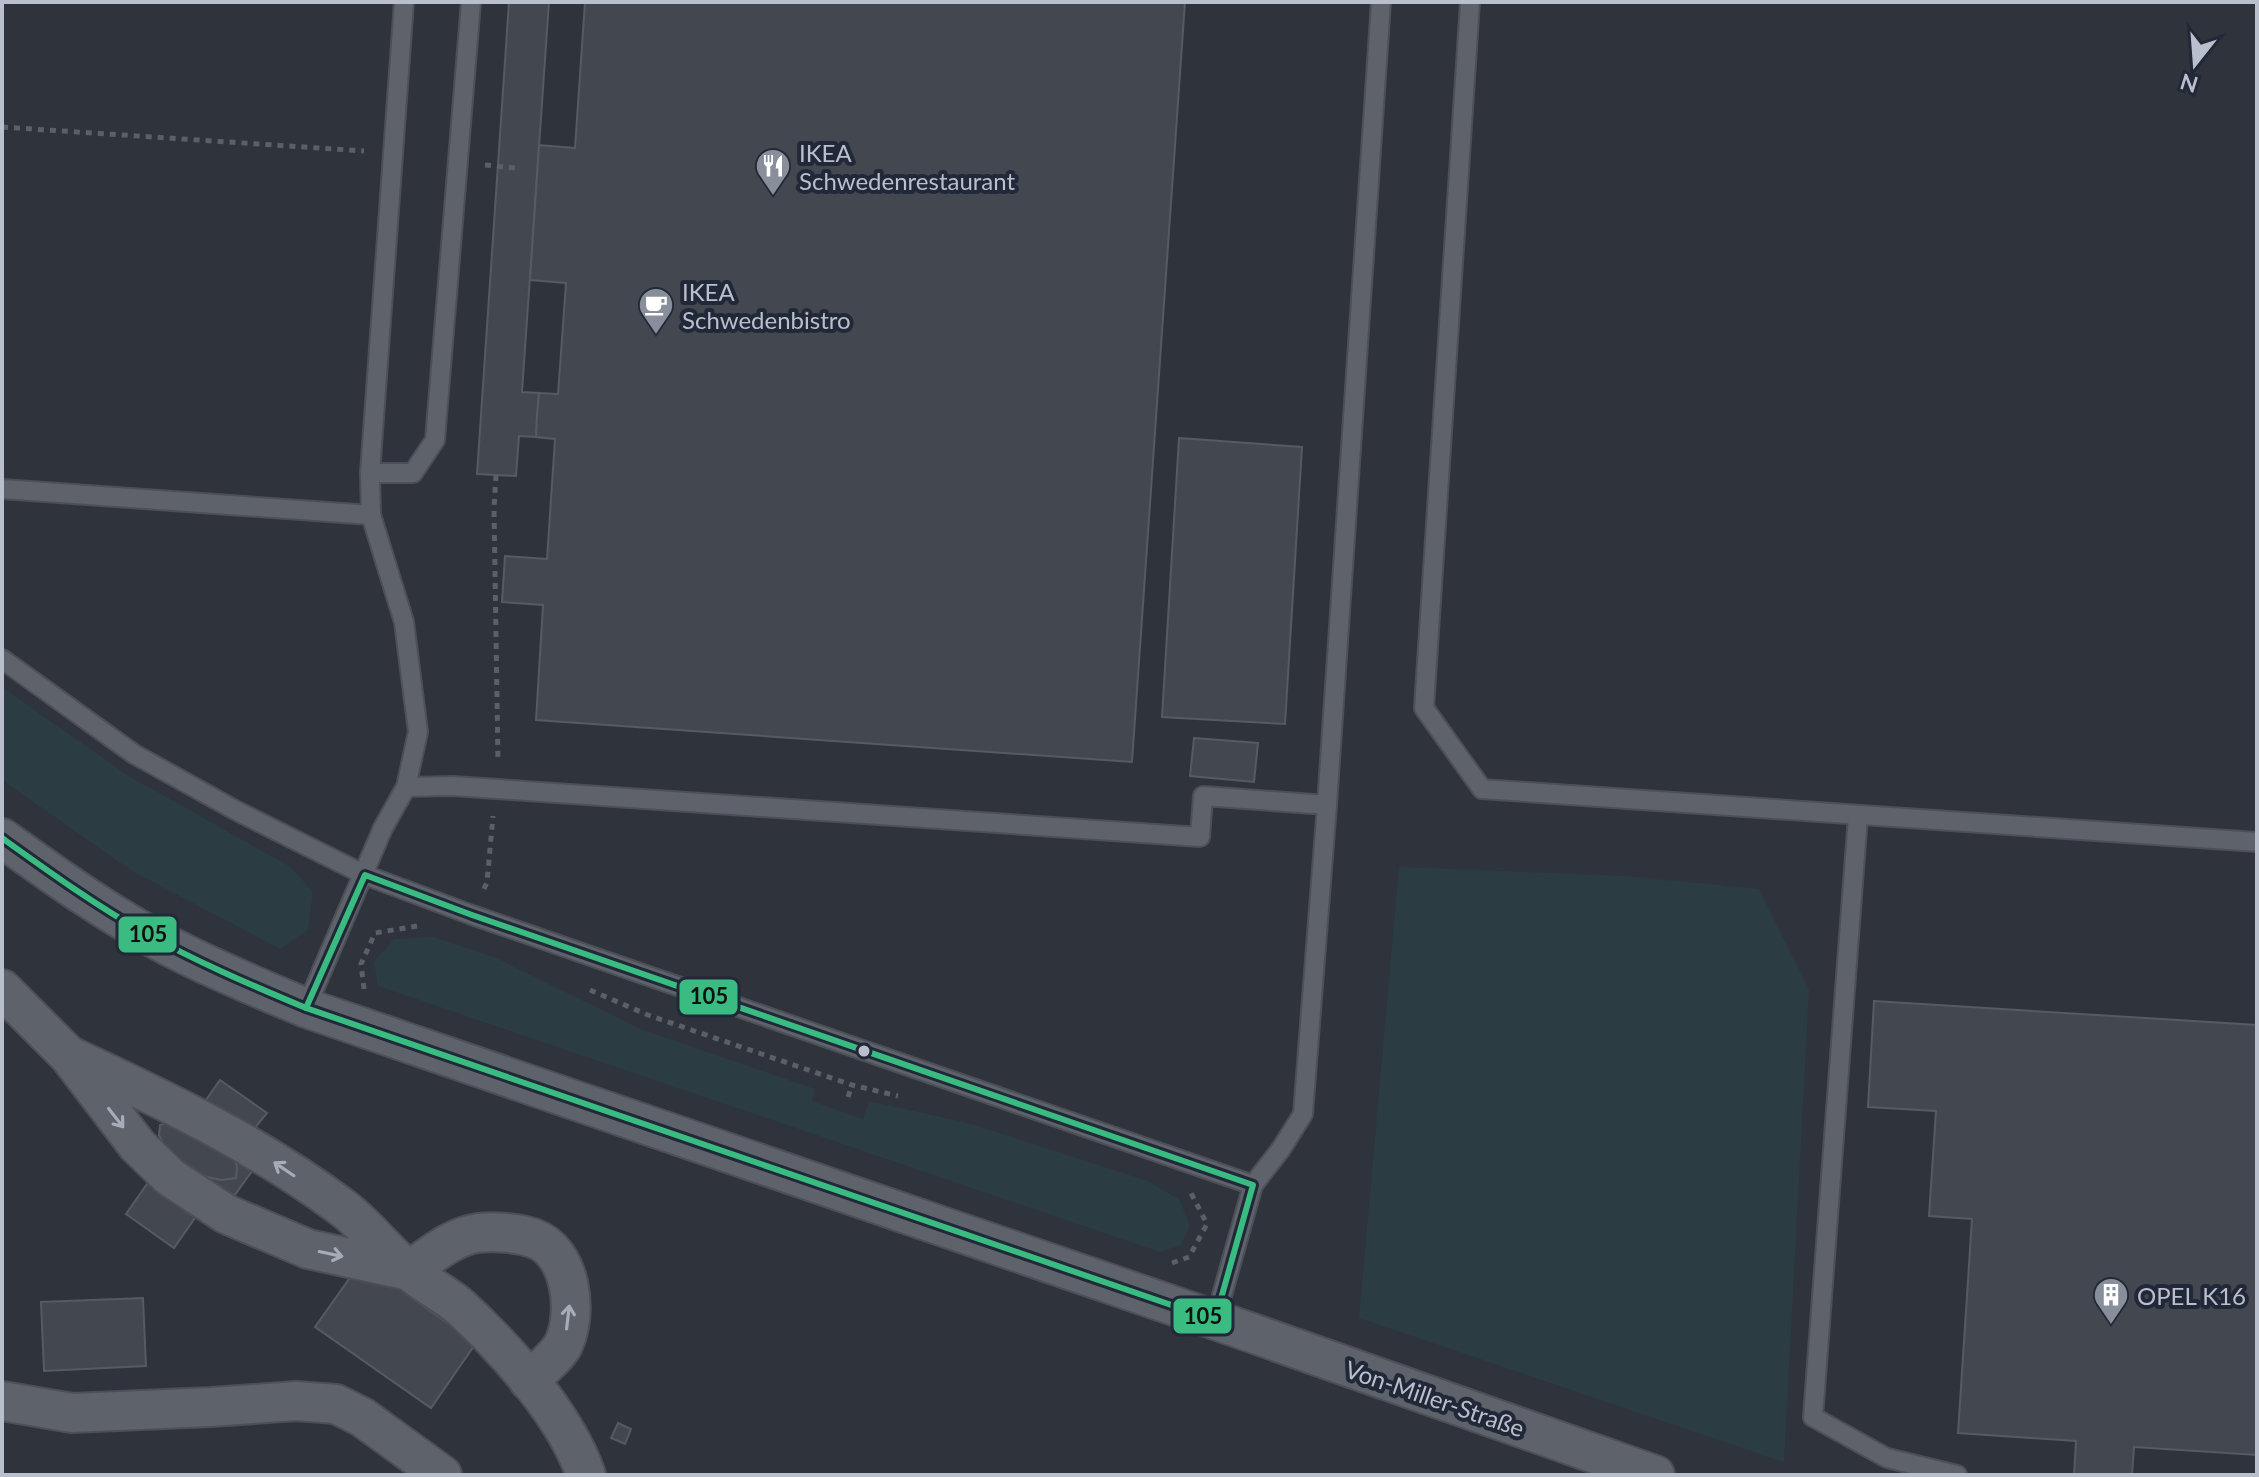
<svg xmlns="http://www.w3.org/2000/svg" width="2259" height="1477" viewBox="0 0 2259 1477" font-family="Lato,sans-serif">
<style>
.green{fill:#2b3d42}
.building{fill:#434850;stroke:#565b63;stroke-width:2}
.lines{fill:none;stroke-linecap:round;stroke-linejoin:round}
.service-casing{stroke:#4c4f56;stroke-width:22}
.minor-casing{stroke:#4c4f56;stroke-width:42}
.path{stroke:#5b6067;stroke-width:5;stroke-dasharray:6 6;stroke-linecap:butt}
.service{stroke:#5e626a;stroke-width:18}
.minor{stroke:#5e626a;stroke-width:38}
.bus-1-casing{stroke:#212837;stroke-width:12}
.bus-1{stroke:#3abb82;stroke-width:6}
.oneway{stroke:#a7acb8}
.bus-dot{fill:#b9bfcc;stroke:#212837;stroke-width:3}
.labels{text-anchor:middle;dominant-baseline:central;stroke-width:8;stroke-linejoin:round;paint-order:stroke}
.poi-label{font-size:24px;fill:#b9bfcc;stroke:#212837;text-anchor:start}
.street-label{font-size:24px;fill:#b9bfcc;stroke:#212837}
.line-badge{stroke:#212837;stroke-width:3}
.pale-badge-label{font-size:22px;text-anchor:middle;font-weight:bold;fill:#111}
</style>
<rect width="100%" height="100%" fill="#2e333c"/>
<g class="green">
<polygon points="2,687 127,775 289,866 313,891 308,930 280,949 132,871 2,780"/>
<polygon points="1399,867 1624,876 1759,889 1809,990 1784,1462 1359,1318"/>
<polygon points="433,937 496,958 643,1030 815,1089 812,1101 863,1119 869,1101 968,1123 1148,1181 1180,1200 1190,1226 1181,1245 1160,1252 378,986 374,962 394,939"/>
</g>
<g class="building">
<polygon points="509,2 549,2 522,392 539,393 536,437 519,436 516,476 477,474"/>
<polygon points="585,2 1185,2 1132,762 536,720 543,605 502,602 505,556 547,559 555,439 536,437 537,415 539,393 558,394 566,283 530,280 537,177 539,145 575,148"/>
<polygon points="1179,438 1302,447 1285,724 1162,717"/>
<polygon points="1194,738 1258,743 1254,782 1190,776"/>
<polygon points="1874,1001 2257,1025 2257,1455 2134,1447 2132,1475 2074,1475 2076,1441 1958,1433 1972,1219 1929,1216 1936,1111 1868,1107"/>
<polygon points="220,1080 267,1113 234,1154 255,1167 234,1196 218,1185 174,1248 126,1214"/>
<polygon points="176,1121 234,1154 237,1167 236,1178 221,1180 207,1177 190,1170 165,1148 159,1135 160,1125"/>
<polygon points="361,1262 476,1343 431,1408 315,1327"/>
<polygon points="143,1298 146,1366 44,1371 41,1302"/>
<polygon points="618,1423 631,1429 625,1444 611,1438"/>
</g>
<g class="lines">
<defs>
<g id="service">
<polyline points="1470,2 1424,708 1482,789 2257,842"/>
<polyline points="370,473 413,473 435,440 471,2"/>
<polyline points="2,489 371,515"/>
<polyline points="2,659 134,754 235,810 365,875 472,915 1253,1185"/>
<polyline points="406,787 453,786 1200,837 1203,796 1327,805"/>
<polyline points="1858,816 1813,1417 1887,1458 1957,1475"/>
<polyline points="306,1008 383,828 406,787 418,732 404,622 371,515 370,473 404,2"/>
<polyline points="1215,1320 1253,1185 1281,1149 1303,1114 1327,805 1381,2"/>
</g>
<g id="minor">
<path d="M2 838C55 876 109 915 167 945 212 969 259 988 306 1008L1215 1320 1655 1475"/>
<path d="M2 989 69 1056 137 1145 170 1177 226 1214 308 1249 409 1271C429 1257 453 1236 478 1233 494 1231 517 1233 533 1238 571 1251 579 1312 563 1345 556 1358 539 1370 529 1381"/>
<path d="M72 1057C165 1100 260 1146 343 1208 367 1226 386 1252 409 1271 425 1284 443 1293 459 1306 506 1349 565 1414 586 1475"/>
<polyline points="2,1401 72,1413 211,1407 296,1401 336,1404 362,1417 442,1475"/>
</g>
</defs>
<use href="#service" class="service-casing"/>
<use href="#minor" class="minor-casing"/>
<g class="path">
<polyline points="2,127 364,151"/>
<polyline points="485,165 516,168"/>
<polyline points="496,475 494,508 498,762"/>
<polyline points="484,889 487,882 493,816"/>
<polyline points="364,989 361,964 375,933 417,926"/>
<polyline points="590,990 648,1015 852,1085 898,1096"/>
<polyline points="848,1097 852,1085"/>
<polyline points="1172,1263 1189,1257 1207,1224 1191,1193"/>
</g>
<use href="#service" class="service"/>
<use href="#minor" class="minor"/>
<defs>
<g id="bus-1">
<path d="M2 838C48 871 95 905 145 933 197 962 251 985 306 1008"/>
<polygon points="365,875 472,915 1253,1185 1215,1320 306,1008"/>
</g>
</defs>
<use href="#bus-1" class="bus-1-casing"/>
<use href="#bus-1" class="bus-1"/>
</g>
<defs><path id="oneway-shaft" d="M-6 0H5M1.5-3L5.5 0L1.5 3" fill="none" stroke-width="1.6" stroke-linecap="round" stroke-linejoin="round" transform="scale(2)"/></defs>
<g class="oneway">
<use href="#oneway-shaft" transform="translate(116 1118) rotate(52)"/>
<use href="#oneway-shaft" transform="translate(284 1169) rotate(-146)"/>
<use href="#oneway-shaft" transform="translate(331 1254) rotate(12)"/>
<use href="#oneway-shaft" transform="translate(568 1317) rotate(-83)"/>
</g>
<defs>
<symbol id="restaurant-pin" viewBox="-11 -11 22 30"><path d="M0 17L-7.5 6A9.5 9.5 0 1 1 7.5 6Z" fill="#888e9a" stroke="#212837"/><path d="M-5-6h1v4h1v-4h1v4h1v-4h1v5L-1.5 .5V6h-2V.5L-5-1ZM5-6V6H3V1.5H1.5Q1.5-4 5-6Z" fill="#fff"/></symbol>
<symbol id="cafe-pin" viewBox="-11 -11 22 30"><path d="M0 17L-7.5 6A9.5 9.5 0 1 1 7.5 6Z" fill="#888e9a" stroke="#212837"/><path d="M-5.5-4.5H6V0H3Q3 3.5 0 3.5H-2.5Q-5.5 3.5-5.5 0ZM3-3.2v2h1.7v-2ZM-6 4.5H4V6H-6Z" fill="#fff"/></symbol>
<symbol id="building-pin" viewBox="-11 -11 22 30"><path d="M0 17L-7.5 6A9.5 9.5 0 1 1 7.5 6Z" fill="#888e9a" stroke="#212837"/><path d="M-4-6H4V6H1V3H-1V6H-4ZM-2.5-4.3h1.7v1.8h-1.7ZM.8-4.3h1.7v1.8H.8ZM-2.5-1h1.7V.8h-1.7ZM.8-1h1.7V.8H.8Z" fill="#fff"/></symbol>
</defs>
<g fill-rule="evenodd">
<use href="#restaurant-pin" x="753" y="146" width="40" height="54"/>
<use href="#cafe-pin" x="636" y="285" width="40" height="54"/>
<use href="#building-pin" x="2091" y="1275" width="40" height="54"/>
</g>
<circle class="bus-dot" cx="864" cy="1051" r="7"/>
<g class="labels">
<g class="poi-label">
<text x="799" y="152">IKEA<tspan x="799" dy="28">Schwedenrestaurant</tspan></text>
<text x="682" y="291">IKEA<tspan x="682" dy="28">Schwedenbistro</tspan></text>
<text x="2137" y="1295">OPEL K16</text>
</g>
<g class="street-label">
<text transform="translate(1435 1398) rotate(19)">Von-Miller-Straße</text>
</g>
</g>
<g class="line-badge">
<rect x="117" y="915" width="61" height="39" rx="8" fill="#3abb82"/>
<rect x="678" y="978" width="61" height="38" rx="8" fill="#3abb82"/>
<rect x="1172" y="1297" width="61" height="38" rx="8" fill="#3abb82"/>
</g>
<g class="pale-badge-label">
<text x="148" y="942">105</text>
<text x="709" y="1004">105</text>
<text x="1203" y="1324">105</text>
</g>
<rect width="2259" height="1477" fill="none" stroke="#b9bfcc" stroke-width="8"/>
<g transform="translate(2195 64) rotate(197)" stroke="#212837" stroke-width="6" paint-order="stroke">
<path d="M0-6L14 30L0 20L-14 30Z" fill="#b9bfcc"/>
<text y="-12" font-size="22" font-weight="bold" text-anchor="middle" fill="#b9bfcc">N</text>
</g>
</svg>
